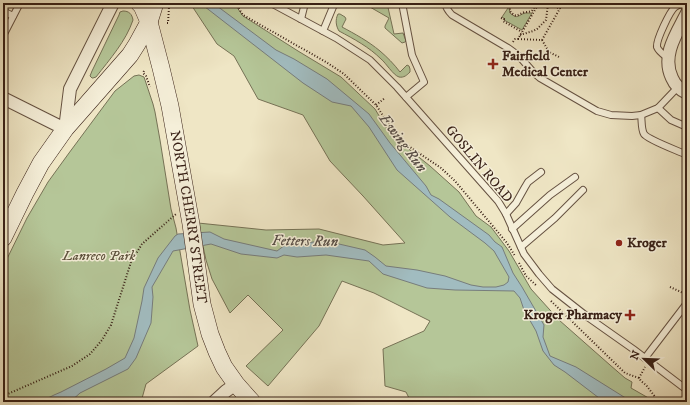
<svg xmlns="http://www.w3.org/2000/svg" width="690" height="405" viewBox="0 0 690 405" font-family="'IM FELL DW Pica',serif">
<style>
.green{fill:#b5c698;stroke:#767256}
.water{fill:#a1bcc0;stroke:#777d7c}
.lines{fill:none;stroke-linecap:round;stroke-linejoin:round}
.lane-casing{stroke:#655141;stroke-width:8}
.street-casing{stroke:#655141;stroke-width:14}
.secondary-casing{stroke:#371f15;stroke-width:18}
.path{stroke:#371f15;stroke-width:2;stroke-dasharray:1 2;stroke-linecap:butt}
.lane{stroke:#f5efd9;stroke-width:6}
.street{stroke:#f5efd9;stroke-width:12}
.secondary{stroke:#f5efd9;stroke-width:17}
.poi-dot{fill:#8f2418;stroke:#f5efd9;stroke-width:1.5}
.labels{text-anchor:middle;dominant-baseline:central;stroke-width:3;stroke-linejoin:round;paint-order:stroke}
.poi-label{font-size:14px;font-weight:bold;fill:#371f15;stroke:#f5efd9;text-anchor:start}
.street-label{font-size:14px;fill:#371f15;stroke:#f5efd9}
.park-label{font-size:14px;font-style:italic;fill:#5d513c;stroke:#f5efd9}
.water-label{font-size:15px;font-style:italic;fill:#574e48;stroke:#f5efd9}
</style>
<rect width="100%" height="100%" fill="#efe6c5"/>
<filter id="stains"><feTurbulence type="fractalNoise" baseFrequency=".005" numOctaves="4"/><feColorMatrix values="0 0 0 0 .2 0 0 0 0 .09 0 0 0 0 .02 0 0 0 .5 -.17"/></filter>
<radialGradient id="worn" r=".72"><stop offset=".6" stop-color="#630" stop-opacity="0"/><stop offset="1" stop-color="#630" stop-opacity=".3"/></radialGradient>
<g class="green">
<polygon points="190,3 234,3 243,16 298,51 341,77 375,109 390,134 430,166 459,192 476,216 491,227 509,251 531,289 559,320 610,365 625,378 632,382 631,388 652,400 654,402 411,402 406,392 385,386 383,349 424,331 430,321 374,293 342,281 319,326 268,386 246,366 283,330 248,295 230,313 212,279 206,260 198,223 266,230 319,229 383,245 405,243 363,196 330,161 303,115 258,99 234,56 217,44"/>
<polygon points="363,3 387,3 394,34 403,33 406,41 405,42 402,43 385,28 385,26 389,18"/>
<path d="M510 5 509 8 510 13C518 20 518 15 525 13 527 13 530 13 532 13L522 30 504 20 505 19 502 17Z"/>
<path d="M123 11C129 11 132 14 133 20 126 41 110 59 96 77L93 78H92L90 76 92 71 119 15 120 12Z"/>
<path d="M338 14H340L345 17 346 19 342 27C355 34 368 41 380 51 387 57 394 64 400 72L407 65 409 66 410 69V72C407 75 404 78 399 77 393 75 386 63 381 59 369 47 354 39 339 31 336 26 335 20 338 14Z"/>
<polygon points="139,75 144,77 153,104 155,112 160,140 171,209 176,228 190,310 198,346 146,384 141,402 3,402 3,267 27,218 48,182 69,153 115,91 134,76"/>
</g>
<polygon class="water" points="200,3 213,3 276,50 294,59 327,79 369,114 390,143 426,186 431,195 439,199 489,235 495,242 502,247 513,273 522,287 544,325 543,337 550,356 576,367 632,402 612,402 599,398 565,372 554,365 543,351 536,331 524,310 520,298 514,291 455,290 427,288 383,274 369,261 326,255 297,257 284,255 277,258 241,254 211,244 173,251 152,287 153,297 151,323 136,358 128,369 80,393 70,402 45,402 46,399 54,395 61,392 106,369 125,358 134,338 142,301 144,288 158,258 175,236 178,234 210,232 224,239 277,251 285,245 301,243 326,241 365,250 375,257 386,266 417,270 445,276 471,285 483,287 496,287 504,285 508,282 509,277 494,251 485,243 450,217 397,170 369,127 351,106 332,102 303,83"/>
<g class="lines">
<defs>
<g id="lane">
<polyline points="271,3 336,38 370,60 397,87 498,201 506,214 524,254 539,274 552,289 589,318 633,349 687,390"/>
<polyline points="402,3 412,55 424,82 406,97"/>
<path d="M445 3C446 8 448 11 452 15L508 48 519 56 533 72 540 78 597 111 611 115 632 116 641 115 658 108 678 87"/>
<polyline points="3,11 13,16"/>
<polyline points="301,19 305,3"/>
<polyline points="323,31 333,7 334,3"/>
<polyline points="3,36 20,3"/>
<path d="M668 58C664 55 659 52 657 47 656 40 670 11 675 7 679 4 683 4 687 4"/>
<polyline points="658,108 671,120 687,127"/>
<path d="M641 115C642 120 641 129 644 134 648 140 679 151 687 155"/>
<polyline points="506,214 516,203 525,187 528,182 541,172"/>
<polyline points="512,229 550,195 575,177"/>
<polyline points="521,247 555,218 583,190"/>
<polyline points="645,358 687,303"/>
</g>
<g id="street">
<path d="M687 13C677 33 661 55 672 78 675 85 680 90 687 93"/>
<polyline points="3,98 65,129 70,89 113,3"/>
<polyline points="214,402 226,391 236,384"/>
</g>
<g id="secondary">
<path id="s1" d="M139 3 142 6 149 22 161 68 170 106 191 224 202 304 210 334 217 352 224 367 236 384 252 402"/>
<polyline points="3,238 25,193 41,163 65,129 130,55 137,44 149,22 155,3"/>
</g>
</defs>
<use href="#lane" class="lane-casing"/>
<use href="#street" class="street-casing"/>
<use href="#secondary" class="secondary-casing"/>
<g class="path">
<polyline points="236,3 236,4 243,15 326,62 344,74 376,105 397,137 401,141 441,168 455,181 507,243 515,256"/>
<path d="M512 3 510 6V11C516 19 518 14 525 12 527 12 529 12 532 11L537 3"/>
<polyline points="501,18 504,19 503,21 522,32"/>
<polyline points="167,23 168,23 169,7"/>
<polyline points="520,35 533,31 537,29 546,20 548,4 550,4 560,9"/>
<polyline points="518,39 542,40 563,3"/>
<polyline points="542,40 549,52 559,57"/>
<polyline points="513,42 515,39 518,39 539,3"/>
<polyline points="144,71 143,73 146,76 150,87"/>
<polyline points="376,105 385,98"/>
<polyline points="127,252 134,257"/>
<polyline points="519,263 526,276 537,286"/>
<polyline points="686,265 687,266"/>
<polyline points="670,287 683,293"/>
<polyline points="551,301 625,373 639,378 641,381 646,385 659,402"/>
<polyline points="639,378 645,367"/>
<polyline points="3,396 72,366 90,354 102,340 111,325 131,262 142,244 176,214"/>
</g>
<use href="#lane" class="lane"/>
<use href="#street" class="street"/>
<use href="#secondary" class="secondary"/>
</g>
<g class="poi-dot">
<path d="M491 58h4v4h4v4h-4v4h-4v-4h-4v-4h4z"/>
<circle cx="619" cy="243" r="4"/>
<path d="M628 309h4v4h4v4h-4v4h-4v-4h-4v-4h4z"/>
</g>
<g class="labels">
<g class="poi-label">
<text x="502" y="56">Fairfield<tspan x="502" dy="16">Medical Center</tspan></text>
<text x="627" y="243">Kroger</text>
<text x="622" y="315" text-anchor="end">Kroger Pharmacy</text>
</g>
<g class="street-label">
<text transform="translate(479 164) rotate(50)">GOSLIN ROAD</text>
<text stroke="none"><textPath href="#s1" startOffset="221">NORTH CHERRY STREET</textPath></text>
</g>
<g class="park-label">
<text x="99" y="256">Lanreco Park</text>
</g>
<g class="water-label">
<text transform="translate(403 143) rotate(53)">Ewing Run</text>
<text transform="translate(305 241) rotate(1)">Fetters Run</text>
</g>
</g>
<rect width="690" height="405" fill="none" stroke="#efe6c5" stroke-width="16"/>
<rect x="4" y="4" width="682" height="397" fill="none" stroke="#371f15" stroke-width="2"/>
<rect x="8" y="8" width="674" height="389" fill="none" stroke="#371f15"/>
<g transform="translate(644 359) rotate(293)" stroke="#f5efd9" stroke-width="3" paint-order="stroke">
<path d="M0-3L7 15L0 10L-7 15Z" fill="#371f15"/>
<text y="-6" font-size="11" font-weight="bold" text-anchor="middle" fill="#371f15">N</text>
</g>
<rect width="100%" height="100%" filter="url(#stains)"/>
<rect width="100%" height="100%" fill="url(#worn)"/>
</svg>
